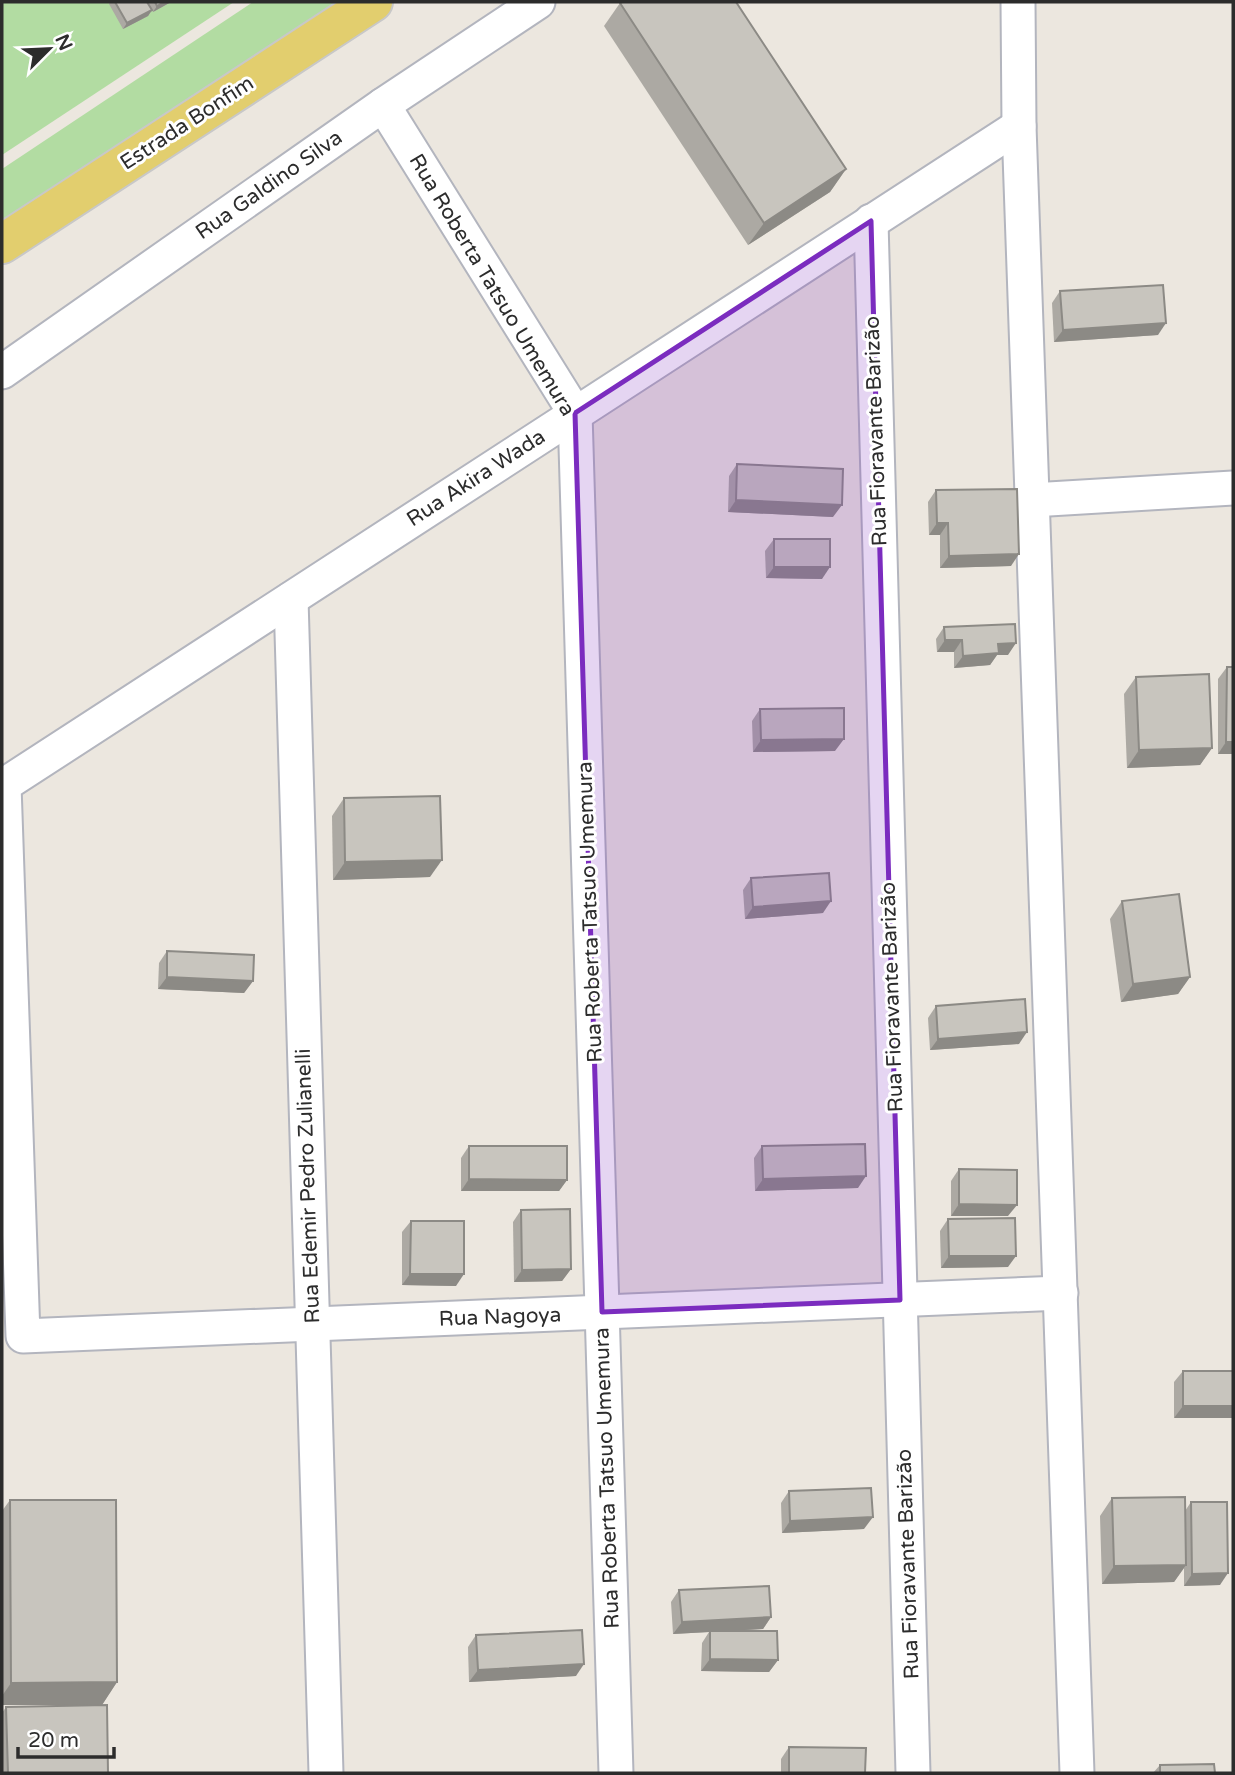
<svg xmlns="http://www.w3.org/2000/svg" width="1235" height="1775" viewBox="0 0 1235 1775" font-family="'Varela Round',sans-serif">
<style>
.green{fill:#b2dca2}
.lines{fill:none;stroke-linecap:round;stroke-linejoin:round}
.minor-casing{stroke:#b3b5be;stroke-width:37}
.major-casing{stroke:#c8c8c8;stroke-width:42}
.minor{stroke:#fff;stroke-width:33}
.major{stroke:#e2ce6e;stroke-width:38}
.wall{fill:#aca9a3}
.shaded-wall{fill:#8c8a85}
.building{fill:#c8c5be;stroke:#8c8a85;stroke-width:2}
.marked{fill:#7b2cbf;fill-opacity:0.2;stroke:#7b2cbf;stroke-width:5;stroke-linejoin:round}
.labels{text-anchor:middle;dominant-baseline:central;stroke-width:6;stroke-linejoin:round;paint-order:stroke}
.street-label{font-size:21px;fill:#2c2c2c;stroke:#fff}
</style>
<rect width="100%" height="100%" fill="#ece7df"/>
<g class="green">
<polygon points="2,2 234,2 2,155"/>
<polygon points="253,2 343,2 2,226 2,169"/>
</g>
<g class="lines">
<defs>
<g id="minor">
<polyline points="1018,2 1019,126 1077,1773"/>
<polyline points="383,105 575,413 616,1773"/>
<polyline points="1019,126 4,785 23,1336 1061,1293"/>
<polyline points="871,221 913,1773"/>
<polyline points="2,372 383,105 538,2"/>
<polyline points="1032,500 1233,488"/>
<polyline points="291,599 326,1773"/>
</g>
<polyline id="major" points="2,244 373,2"/>
</defs>
<use href="#minor" class="minor-casing"/>
<use href="#major" class="major-casing"/>
<use href="#minor" class="minor"/>
<use href="#major" class="major"/>
</g>
<g class="wall">
<polygon points="110,2 171,2 153,12 152,10 148,16 123,29 109,4"/>
<polygon points="620,3 846,169 830,192 748,245 604,26"/>
<polygon points="1060,291 1158,335 1054,342 1052,303"/>
<polygon points="737,464 833,517 728,512 729,476"/>
<polygon points="936,490 1011,566 940,568 940,535 929,535 928,502"/>
<polygon points="774,539 822,579 766,578 765,551"/>
<polygon points="944,627 1008,655 997,655 990,665 954,668 954,652 937,652 936,639"/>
<polygon points="1227,667 1233,667 1233,754 1218,754 1218,679"/>
<polygon points="1136,677 1212,748 1200,765 1127,768 1124,694"/>
<polygon points="760,709 835,751 753,752 752,721"/>
<polygon points="344,798 430,877 333,880 332,816"/>
<polygon points="751,878 823,913 745,919 743,890"/>
<polygon points="1122,901 1190,977 1178,994 1121,1002 1110,919"/>
<polygon points="167,951 253,981 244,993 158,989 159,963"/>
<polygon points="936,1006 1019,1044 930,1050 928,1018"/>
<polygon points="469,1146 567,1180 559,1191 461,1191 461,1158"/>
<polygon points="762,1146 858,1188 755,1191 754,1158"/>
<polygon points="959,1169 1008,1216 951,1216 951,1181"/>
<polygon points="521,1210 571,1269 562,1281 514,1282 513,1222"/>
<polygon points="948,1219 1008,1267 941,1268 940,1231"/>
<polygon points="411,1221 456,1286 402,1285 402,1232"/>
<polygon points="1183,1371 1233,1371 1174,1418 1174,1382"/>
<polygon points="789,1491 864,1529 782,1533 781,1503"/>
<polygon points="1112,1498 1185,1511 1191,1502 1220,1585 1184,1586 1184,1568 1174,1582 1102,1584 1100,1516"/>
<polygon points="10,1500 117,1682 102,1705 108,1773 2,1773 2,1713 6,1707 96,1705 2,1705 2,1511"/>
<polygon points="679,1590 771,1617 763,1629 731,1631 778,1660 769,1672 701,1671 702,1643 709,1632 673,1634 671,1602"/>
<polygon points="476,1635 576,1676 469,1682 468,1647"/>
<polygon points="789,1747 865,1773 781,1773 781,1759"/>
<polygon points="1160,1765 1215,1773 1153,1773"/>
</g>
<g class="shaded-wall">
<polygon points="164,2 171,2 153,12 157,6"/>
<polygon points="152,10 148,16 123,29 127,23"/>
<polygon points="846,169 830,192 748,245 764,223"/>
<polygon points="1166,323 1158,335 1054,342 1063,330"/>
<polygon points="736,500 842,505 833,517 728,512"/>
<polygon points="937,523 948,523 940,535 929,535"/>
<polygon points="1019,554 1011,566 940,568 949,556"/>
<polygon points="774,567 830,567 822,579 766,578"/>
<polygon points="945,640 962,640 954,652 937,652"/>
<polygon points="1016,643 1008,655 997,655 990,665 954,668 963,656 998,644"/>
<polygon points="844,739 835,751 753,752 761,740"/>
<polygon points="1226,742 1233,742 1233,754 1218,754"/>
<polygon points="1212,748 1200,765 1127,768 1139,750"/>
<polygon points="442,860 430,877 333,880 345,862"/>
<polygon points="831,901 823,913 745,919 753,907"/>
<polygon points="167,977 253,981 244,993 158,989"/>
<polygon points="1190,977 1178,994 1121,1002 1133,984"/>
<polygon points="1027,1032 1019,1044 930,1050 938,1039"/>
<polygon points="866,1176 858,1188 755,1191 763,1179"/>
<polygon points="469,1179 567,1180 559,1191 461,1191"/>
<polygon points="959,1204 1017,1205 1008,1216 951,1216"/>
<polygon points="949,1256 1016,1256 1008,1267 941,1268"/>
<polygon points="571,1269 562,1281 514,1282 522,1270"/>
<polygon points="410,1274 464,1274 456,1286 402,1285"/>
<polygon points="1183,1406 1233,1406 1233,1418 1174,1418"/>
<polygon points="873,1517 864,1529 782,1533 790,1521"/>
<polygon points="1186,1565 1174,1582 1102,1584 1114,1566"/>
<polygon points="1228,1573 1220,1585 1184,1586 1192,1574"/>
<polygon points="771,1617 763,1629 673,1634 682,1622"/>
<polygon points="710,1659 778,1660 769,1672 701,1671"/>
<polygon points="584,1664 576,1676 469,1682 478,1670"/>
<polygon points="117,1682 102,1705 2,1705 2,1696 11,1683"/>
</g>
<g class="building">
<polygon points="115,2 147,2 152,10 127,23"/>
<polygon points="155,2 164,2 157,6"/>
<polygon points="622,2 736,2 846,169 764,223 620,3"/>
<polygon points="1163,285 1166,323 1063,330 1060,291"/>
<polygon points="737,464 843,469 842,505 736,500"/>
<polygon points="1017,489 1019,554 949,556 948,523 937,523 936,490"/>
<rect x="774" y="539" width="56" height="28"/>
<polygon points="1015,624 1016,643 998,644 999,653 963,656 962,640 945,640 944,627"/>
<polygon points="1227,667 1233,667 1233,742 1226,742"/>
<polygon points="1209,674 1212,748 1139,750 1136,677"/>
<polygon points="844,708 844,739 761,740 760,709"/>
<polygon points="440,796 442,860 345,862 344,798"/>
<polygon points="829,873 831,901 753,907 751,878"/>
<polygon points="1179,894 1190,977 1133,984 1122,901"/>
<polygon points="167,951 254,955 253,981 167,977"/>
<polygon points="1025,999 1027,1032 938,1039 936,1006"/>
<polygon points="865,1144 866,1176 763,1179 762,1146"/>
<polygon points="469,1146 567,1146 567,1180 469,1179"/>
<polygon points="959,1169 1017,1170 1017,1205 959,1204"/>
<polygon points="570,1209 571,1269 522,1270 521,1210"/>
<polygon points="1015,1218 1016,1256 949,1256 948,1219"/>
<polygon points="411,1221 464,1221 464,1274 410,1274"/>
<rect x="1183" y="1371" width="50" height="35"/>
<polygon points="871,1488 873,1517 790,1521 789,1491"/>
<polygon points="1185,1497 1186,1565 1114,1566 1112,1498"/>
<polygon points="10,1500 116,1500 117,1682 11,1683"/>
<polygon points="1191,1502 1227,1502 1228,1573 1192,1574"/>
<polygon points="769,1586 771,1617 682,1622 679,1590"/>
<polygon points="582,1630 584,1664 478,1670 476,1635"/>
<polygon points="710,1631 777,1631 778,1660 710,1659"/>
<polygon points="107,1705 108,1773 8,1773 6,1707"/>
<polygon points="789,1747 866,1748 865,1773 789,1773"/>
<polygon points="1214,1764 1215,1773 1160,1773 1160,1765"/>
</g>
<path class="marked" d="M871 221 900 1300 602 1312 575 413Z"/>
<g class="labels">
<g class="street-label">
<text transform="translate(187 123) rotate(-33)">Estrada Bonfim</text>
<text transform="translate(269 185) rotate(-35)">Rua Galdino Silva</text>
<text transform="translate(492 285) rotate(59)">Rua Roberta Tatsuo Umemura</text>
<text transform="translate(876 431) rotate(-92)">Rua Fioravante Barizão</text>
<text transform="translate(476 478) rotate(-33)">Rua Akira Wada</text>
<text transform="translate(590 912) rotate(-92)">Rua Roberta Tatsuo Umemura</text>
<text transform="translate(892 997) rotate(-92)">Rua Fioravante Barizão</text>
<text transform="translate(308 1186) rotate(-92)">Rua Edemir Pedro Zulianelli</text>
<text transform="translate(500 1317) rotate(-2)">Rua Nagoya</text>
<text transform="translate(607 1478) rotate(-92)">Rua Roberta Tatsuo Umemura</text>
<text transform="translate(908 1564) rotate(-92)">Rua Fioravante Barizão</text>
</g>
</g>
<rect width="1235" height="1775" fill="none" stroke="#2c2c2c" stroke-width="7"/>
<g transform="translate(49 49) rotate(66)" stroke="#ffffff" stroke-width="5" paint-order="stroke">
<path d="M0-5L12 26L0 18L-12 26Z" fill="#2c2c2c"/>
<text y="-10" font-size="19" font-weight="bold" text-anchor="middle" fill="#2c2c2c">N</text>
</g>
<path d="M18 1747v10h96v-10" fill="none" stroke="#2c2c2c" stroke-width="3.5"/>
<text x="28" y="1747" font-size="21" fill="#2c2c2c" stroke="#ffffff" stroke-width="5" paint-order="stroke">20 m</text>
</svg>
